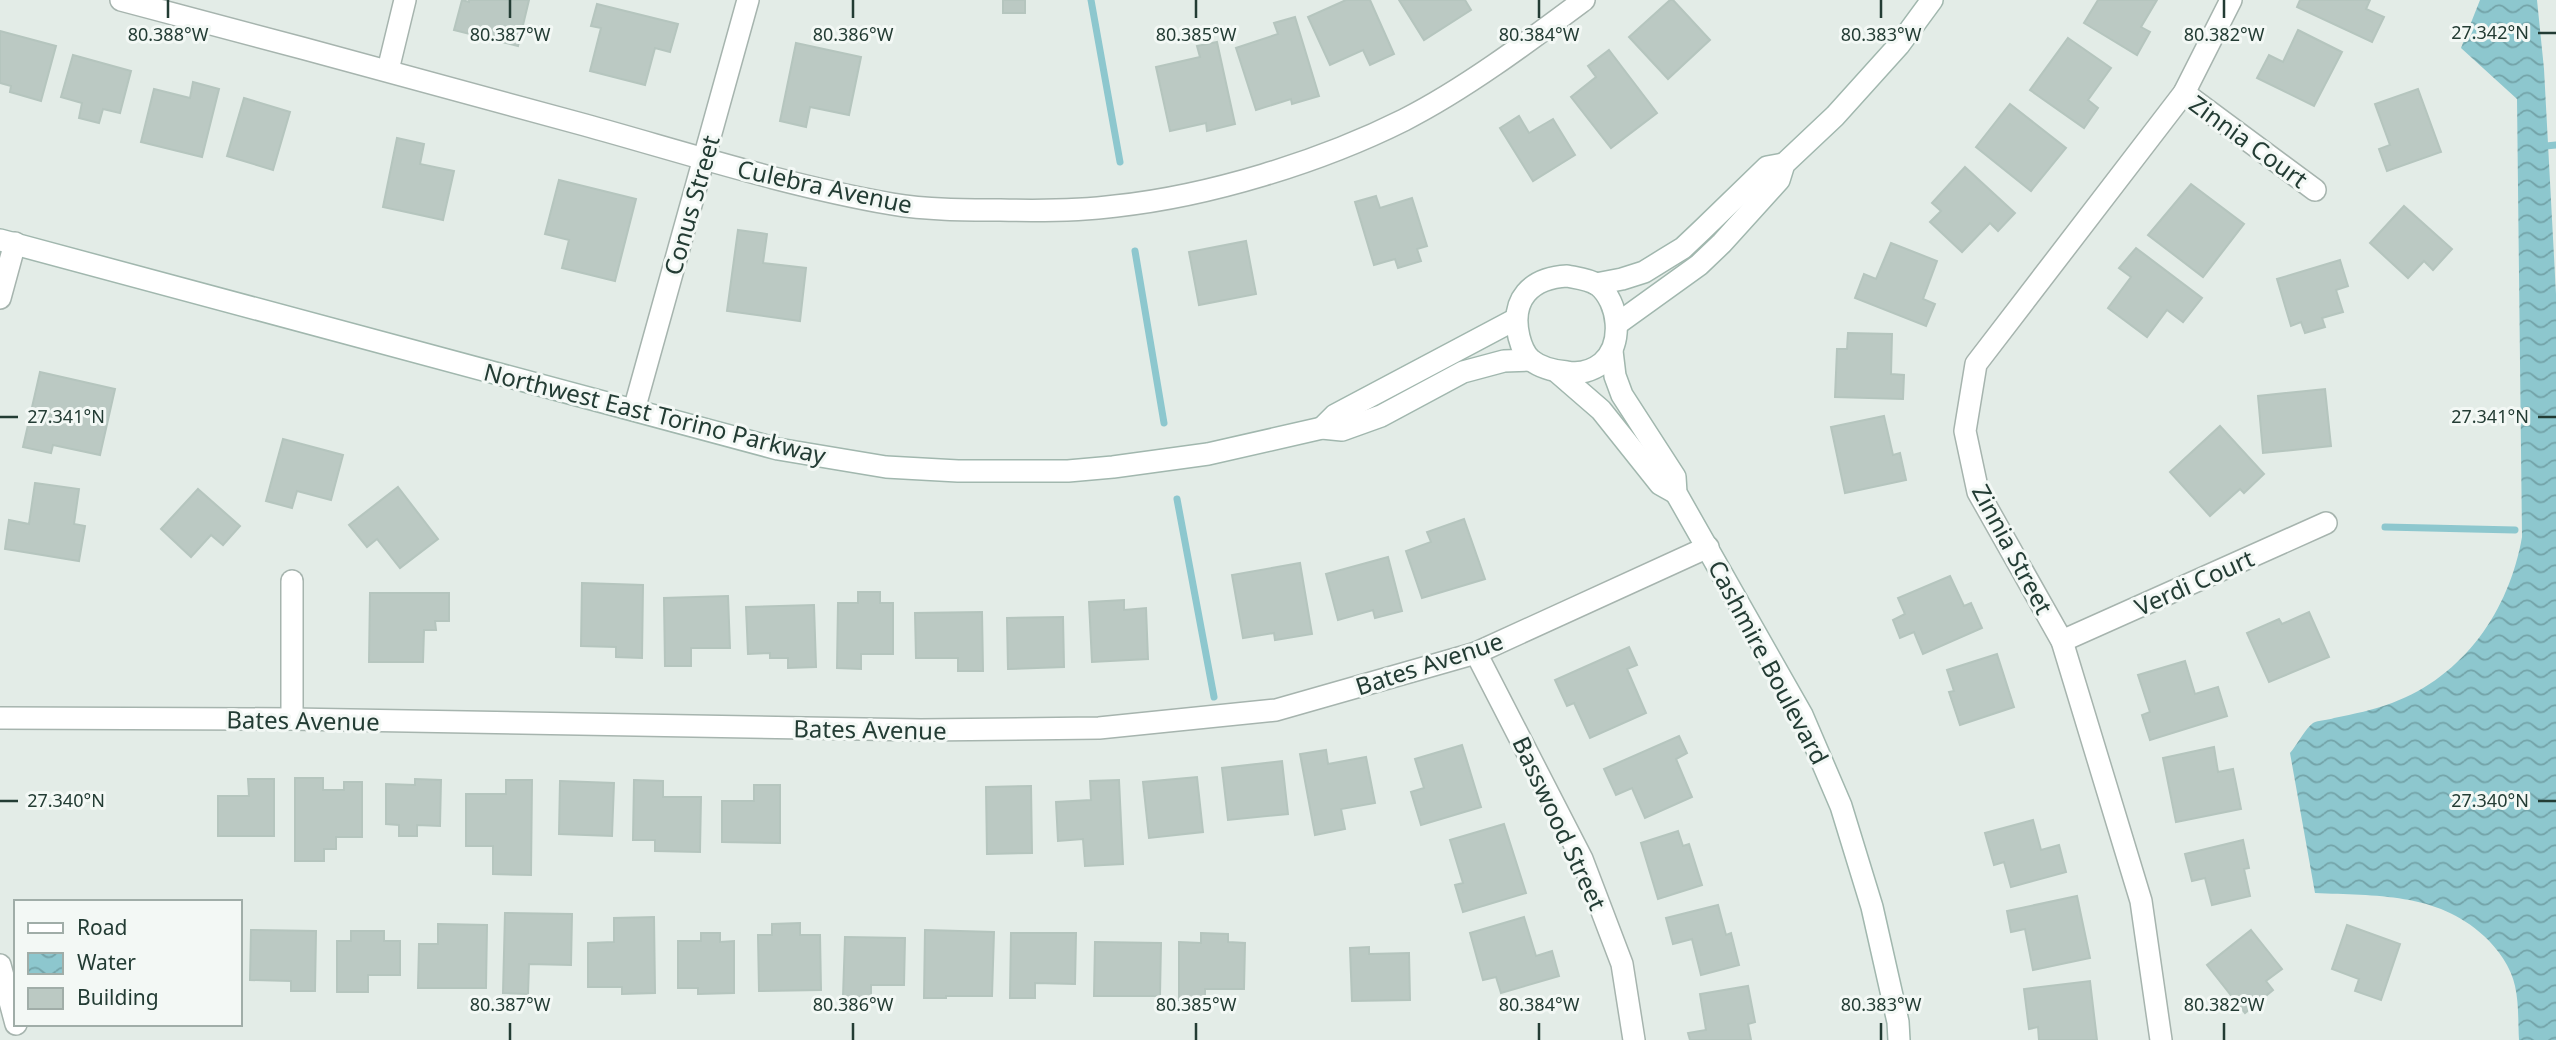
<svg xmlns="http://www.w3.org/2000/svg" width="2556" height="1040" viewBox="0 0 2556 1040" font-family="'Noto Sans',sans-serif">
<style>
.water{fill:url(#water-waves)}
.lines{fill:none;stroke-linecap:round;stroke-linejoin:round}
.stream{stroke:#8dc7ce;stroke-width:7}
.building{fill:#bbc9c3;stroke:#b5c5be;stroke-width:2}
.street-casing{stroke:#a6b4ae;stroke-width:24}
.secondary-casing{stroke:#a1b7ae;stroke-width:24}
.street{stroke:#fff;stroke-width:21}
.secondary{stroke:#fff;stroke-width:21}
.ticks{fill:none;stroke:#233c34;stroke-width:2.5}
.labels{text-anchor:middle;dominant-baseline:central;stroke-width:6;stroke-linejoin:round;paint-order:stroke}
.street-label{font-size:24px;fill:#233c34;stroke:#f3f8f5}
.ticks-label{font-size:18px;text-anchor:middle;fill:#233c34;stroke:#f3f8f5;stroke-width:6;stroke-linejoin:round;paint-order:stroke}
</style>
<defs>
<pattern id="water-waves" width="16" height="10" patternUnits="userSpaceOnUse" patternTransform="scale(1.75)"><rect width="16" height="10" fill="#8dc7ce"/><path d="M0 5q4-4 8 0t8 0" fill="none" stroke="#73a3a8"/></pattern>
</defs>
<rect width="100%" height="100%" fill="#e3ece7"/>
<path class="water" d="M2480 0H2537L2544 69 2556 294V1040H2519C2518 1023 2519 1003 2515 986 2511 967 2498 949 2484 936 2437 892 2375 896 2315 893L2290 753C2297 745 2305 729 2313 723 2318 720 2329 720 2334 718 2354 714 2373 710 2392 703 2464 676 2509 611 2522 537L2517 99 2461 48Z"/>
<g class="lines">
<g class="stream">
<polyline points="1091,0 1120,162"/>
<polyline points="2546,146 2556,145"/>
<polyline points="1135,251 1164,423"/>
<polyline points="1177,499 1214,697"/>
<polyline points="2385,527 2515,530"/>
</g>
</g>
<g class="building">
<polygon points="462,0 469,2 469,0 529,0 518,46 454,30"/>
<rect x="1003" y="0" width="22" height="13"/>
<polygon points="1346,0 1370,0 1394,54 1370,65 1363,50 1330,65 1308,17"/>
<polygon points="1399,0 1465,0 1471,10 1424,40"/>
<polygon points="1670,0 1673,0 1710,40 1668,79 1629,37"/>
<polygon points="2098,0 2157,0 2141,27 2150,32 2137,55 2084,23"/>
<polygon points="2300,0 2370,0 2366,9 2384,17 2372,42 2297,7"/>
<polygon points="597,4 678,24 670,52 655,48 645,85 590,71 601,28 591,26"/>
<polygon points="1295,17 1319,96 1292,104 1291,99 1256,110 1236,48 1278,34 1274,23"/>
<polygon points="2298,30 2342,52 2314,106 2257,78 2269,55 2283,62"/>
<polygon points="0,31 56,46 41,101 10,92 11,86 0,83"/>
<polygon points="2068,38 2111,68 2088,100 2098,108 2084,128 2030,90"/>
<polygon points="1217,42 1235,124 1207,131 1206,123 1170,131 1156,67 1200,57 1197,46"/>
<polygon points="796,43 861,57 849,115 810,107 806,127 780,121"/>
<polygon points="1609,50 1657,113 1611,148 1571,97 1596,77 1588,66"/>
<polygon points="73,55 131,71 120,113 103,109 99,123 79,118 82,103 61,97"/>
<polygon points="193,82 219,89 202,157 141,142 154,89 190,98"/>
<polygon points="2418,89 2441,152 2387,171 2379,149 2390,145 2375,104"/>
<polygon points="244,98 290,112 273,170 227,156"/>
<polygon points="2010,104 2066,148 2031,191 1976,147"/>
<polygon points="1519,116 1529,133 1553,119 1575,155 1533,181 1500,128"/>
<polygon points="397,138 424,144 420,164 454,171 443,220 383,207"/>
<polygon points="1965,167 2015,213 1998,231 1990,223 1962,252 1930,222 1941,211 1932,203"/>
<polygon points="559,180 636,199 615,281 562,268 569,240 545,234"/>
<polygon points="2191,184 2244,224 2203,277 2148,235"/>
<polygon points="1376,196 1380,208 1412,198 1427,246 1417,249 1421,261 1398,268 1395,259 1374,265 1355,202"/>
<polygon points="2404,206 2452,249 2433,270 2424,261 2408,278 2370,243"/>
<polygon points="738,230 767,234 763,263 806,268 800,321 727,311"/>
<polygon points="1246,241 1256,294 1199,305 1189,252"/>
<polygon points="1891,243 1937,261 1923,299 1935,304 1926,326 1855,298 1864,274 1876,279"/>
<polygon points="2136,248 2202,298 2183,322 2167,310 2147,337 2108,308 2131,277 2119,268"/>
<polygon points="2340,260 2348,286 2336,290 2343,312 2322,318 2325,327 2305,333 2301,322 2291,326 2277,279"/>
<polygon points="1848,333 1892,334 1891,374 1904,375 1903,399 1835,397 1837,349 1847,349"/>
<polygon points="40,372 115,389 100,455 53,445 51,453 23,447"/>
<polygon points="2325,389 2331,446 2263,453 2258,396"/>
<polygon points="1884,416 1893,455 1900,453 1906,480 1845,493 1831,427"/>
<polygon points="2220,426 2264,474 2244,493 2240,489 2210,516 2170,472"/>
<polygon points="283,439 343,455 331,500 297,491 292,508 266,501"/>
<polygon points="35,483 79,489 74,524 85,526 79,561 5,549 9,520 29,524"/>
<polygon points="398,487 438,539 400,568 377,539 367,547 349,525"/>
<polygon points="198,489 240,526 223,545 211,535 191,557 161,529"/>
<polygon points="1464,519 1485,579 1422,598 1406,551 1431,542 1427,532"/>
<polygon points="1388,557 1402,611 1375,618 1373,610 1338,620 1326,574"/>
<polygon points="1300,563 1312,634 1275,640 1274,633 1243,638 1232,575"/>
<polygon points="1950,576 1964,606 1971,603 1982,628 1923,654 1914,632 1900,638 1893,620 1905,614 1898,598"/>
<polygon points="582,583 643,585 642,658 616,657 616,647 581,646"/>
<polygon points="858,592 880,592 880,603 893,603 893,654 861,654 861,669 837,668 838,603 858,603"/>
<polygon points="370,593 449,593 449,621 435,621 436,630 424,630 423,662 369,662"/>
<polygon points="728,596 730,648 691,648 691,666 665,666 664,598"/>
<polygon points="1124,600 1124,610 1146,608 1148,659 1092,662 1089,602"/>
<polygon points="814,605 816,667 788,668 788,658 770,658 770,653 748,654 746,607"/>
<polygon points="982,612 983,671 958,671 958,658 916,658 915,613"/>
<polygon points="2309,612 2329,657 2269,682 2247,633 2279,619 2282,624"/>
<polygon points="1063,617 1064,667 1008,669 1007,618"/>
<polygon points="1629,647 1637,665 1627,669 1646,713 1590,738 1574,703 1567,706 1555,680"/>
<polygon points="1997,654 2014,707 1960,725 1949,692 1954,691 1947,670"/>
<polygon points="2185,661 2195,694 2218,687 2227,716 2150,740 2142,715 2150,712 2138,675"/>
<polygon points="1679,736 1687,753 1676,759 1692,797 1645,818 1632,788 1616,795 1604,769"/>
<polygon points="1462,745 1481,807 1421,825 1411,792 1424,788 1415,759"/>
<polygon points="2214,747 2218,772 2233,769 2241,809 2176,822 2163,758"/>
<polygon points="1326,750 1328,764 1366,757 1375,803 1341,809 1345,829 1315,835 1300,754"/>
<polygon points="1282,761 1288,814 1228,820 1222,768"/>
<polygon points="1197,777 1203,832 1149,838 1143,782"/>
<polygon points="295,778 323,778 323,790 344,790 344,782 362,782 362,837 336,837 336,849 324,849 324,861 295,861"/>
<polygon points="248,779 274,779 274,836 218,836 218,796 249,796"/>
<polygon points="415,779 441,780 440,826 417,825 417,836 399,836 399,825 386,824 386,784 415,785"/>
<polygon points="506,780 532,780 531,875 493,874 493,846 466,846 466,794 506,794"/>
<polygon points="634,780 663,781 663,797 701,797 700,852 655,851 655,840 633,840"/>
<polygon points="1119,780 1123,864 1085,866 1083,839 1058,841 1056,802 1091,800 1090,781"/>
<polygon points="560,781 614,783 612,836 559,834"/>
<polygon points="754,785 780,785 780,843 722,842 722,801 754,801"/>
<polygon points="1031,786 1032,853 987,854 986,787"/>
<polygon points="2033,820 2041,850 2059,845 2066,872 2011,887 2004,862 1994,865 1985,833"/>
<polygon points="1504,824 1526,893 1463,912 1455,885 1463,883 1450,840"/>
<polygon points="1678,831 1683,846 1689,844 1702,885 1658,899 1641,843"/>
<polygon points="2243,840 2249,868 2244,869 2250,896 2212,905 2205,878 2192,881 2185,854"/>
<polygon points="2077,896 2090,958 2033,970 2025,929 2011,932 2007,911"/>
<polygon points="1718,905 1726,935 1731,933 1739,965 1701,975 1692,939 1673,944 1666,918"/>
<polygon points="505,913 572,914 571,965 529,964 528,994 503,993"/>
<polygon points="654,917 655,993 622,994 622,987 588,987 588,943 614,942 614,918"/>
<polygon points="1524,917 1536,956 1552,951 1559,976 1501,993 1496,977 1483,980 1470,933"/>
<polygon points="800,923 800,935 820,935 821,990 759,991 758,935 772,935 772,924"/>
<polygon points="438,924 487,925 486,988 418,988 419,944 438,944"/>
<polygon points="2347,925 2400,944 2381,1000 2355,991 2359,979 2332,969"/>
<polygon points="251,930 316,931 315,991 291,991 291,981 250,980"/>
<polygon points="925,930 994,932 992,996 946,996 946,998 924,998"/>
<polygon points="2251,930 2282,969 2266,981 2273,990 2245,1013 2207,965"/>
<polygon points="351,931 384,931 384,941 400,941 400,975 368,975 368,992 337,992 337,941 351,941"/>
<polygon points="701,933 720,933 720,942 734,941 734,993 698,994 698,988 678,988 678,941 701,941"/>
<polygon points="1011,933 1076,933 1075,984 1035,983 1035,998 1010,998"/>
<polygon points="1201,933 1228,934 1228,942 1245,943 1244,989 1205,989 1205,1000 1179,1000 1179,942 1201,943"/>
<polygon points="845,937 905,938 904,985 871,985 871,998 843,997"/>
<polygon points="1095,942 1161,943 1160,996 1094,996"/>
<polygon points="1369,947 1369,954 1409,953 1410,1000 1352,1001 1350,948"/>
<polygon points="2090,981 2097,1040 2039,1040 2038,1027 2029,1029 2024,989"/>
<polygon points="1748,986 1755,1022 1748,1024 1751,1040 1690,1040 1688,1033 1706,1030 1700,994"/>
</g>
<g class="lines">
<defs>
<g id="street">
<path d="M121 0C276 41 430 82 585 125 686 153 788 186 892 204 927 210 964 210 1000 210 1039 211 1077 211 1116 206 1209 196 1320 162 1404 120 1465 89 1529 41 1584 0"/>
<polyline points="388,70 405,0"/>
<polyline points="2184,93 2315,190"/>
<polyline points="0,298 15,243"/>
<polyline points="634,410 748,0"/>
<polyline points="2062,641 2326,523"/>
<polyline points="1476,653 1582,859 1622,964 1634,1040"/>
<polyline points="0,718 292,719 921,730 1099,728 1276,710 1476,653 1708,547"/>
<polyline points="292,719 292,581"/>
<polyline points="0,965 16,1024"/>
<polyline points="2161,1040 2141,901 2062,641 1978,492 1965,431 1976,364 2184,93 2231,0"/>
</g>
<g id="secondary">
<polyline points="0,240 778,449 886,467 958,471 1068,471 1113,467 1208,454 1322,428 1342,430 1381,416 1463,372 1504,361 1531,360"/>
<path d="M1567 276C1577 278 1589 279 1598 285 1619 302 1624 344 1602 363 1592 371 1579 374 1567 372 1555 371 1541 368 1531 360 1524 354 1521 345 1519 337 1510 299 1531 278 1567 276Z"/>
<polyline points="1596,284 1622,279 1644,272 1665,259 1683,248 1702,230 1767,167 1784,164"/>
<polyline points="1617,324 1699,265 1722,243 1779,180 1784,164 1835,116 1899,45 1932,0"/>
<polyline points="1612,351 1615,376 1622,395 1675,477 1676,493 1802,715 1841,806 1872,907 1898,1022 1899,1040"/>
<polyline points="1556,371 1601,410 1660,484 1676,493"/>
<polyline points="1322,428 1335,415 1516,319"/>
</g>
</defs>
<use href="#street" class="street-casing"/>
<use href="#secondary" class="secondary-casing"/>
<use href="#street" class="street"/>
<use href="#secondary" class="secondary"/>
</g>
<path class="ticks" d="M168 0V18M510 0V18M853 0V18M1196 0V18M1539 0V18M1881 0V18M2224 0V18M2538 33H2556M0 417H18M2538 417H2556M0 801H18M2538 801H2556M510 1023V1040M853 1023V1040M1196 1023V1040M1539 1023V1040M1881 1023V1040M2224 1023V1040"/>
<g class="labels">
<g class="street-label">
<text transform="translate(2249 141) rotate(36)">Zinnia Court</text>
<text transform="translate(825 186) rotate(12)">Culebra Avenue</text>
<text transform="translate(691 205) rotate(-74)">Conus Street</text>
<text transform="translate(655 413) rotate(14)">Northwest East Torino Parkway</text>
<text transform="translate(2013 549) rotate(62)">Zinnia Street</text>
<text transform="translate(2194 582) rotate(-24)">Verdi Court</text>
<text transform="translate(1769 662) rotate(62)">Cashmire Boulevard</text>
<text transform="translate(1429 663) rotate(-18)">Bates Avenue</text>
<text transform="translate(303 720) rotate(1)">Bates Avenue</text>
<text transform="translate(870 729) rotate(1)">Bates Avenue</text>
<text transform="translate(1560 823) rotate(65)">Basswood Street</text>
</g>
</g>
<g class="ticks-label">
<text x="2490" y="39">27.342°N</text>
<text x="168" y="41">80.388°W</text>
<text x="510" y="41">80.387°W</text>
<text x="853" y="41">80.386°W</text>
<text x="1196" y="41">80.385°W</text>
<text x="1539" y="41">80.384°W</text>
<text x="1881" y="41">80.383°W</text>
<text x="2224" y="41">80.382°W</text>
<text x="66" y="423">27.341°N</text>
<text x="2490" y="423">27.341°N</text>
<text x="66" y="807">27.340°N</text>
<text x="2490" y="807">27.340°N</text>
<text x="510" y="1011">80.387°W</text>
<text x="853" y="1011">80.386°W</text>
<text x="1196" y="1011">80.385°W</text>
<text x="1539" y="1011">80.384°W</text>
<text x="1881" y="1011">80.383°W</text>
<text x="2224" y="1011">80.382°W</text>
</g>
<rect x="14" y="900" width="228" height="126" fill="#f3f8f5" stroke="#a0ada8" stroke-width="2"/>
<rect x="28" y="923" width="35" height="10" fill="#ffffff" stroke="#a0ada8" stroke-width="2"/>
<text x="77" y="935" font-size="21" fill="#233c34">Road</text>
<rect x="28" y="953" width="35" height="21" fill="url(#water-waves)" stroke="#a0ada8" stroke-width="2"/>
<text x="77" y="970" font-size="21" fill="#233c34">Water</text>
<rect x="28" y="988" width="35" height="21" fill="#bbc9c3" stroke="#a0ada8" stroke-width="2"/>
<text x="77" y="1005" font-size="21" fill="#233c34">Building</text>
</svg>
